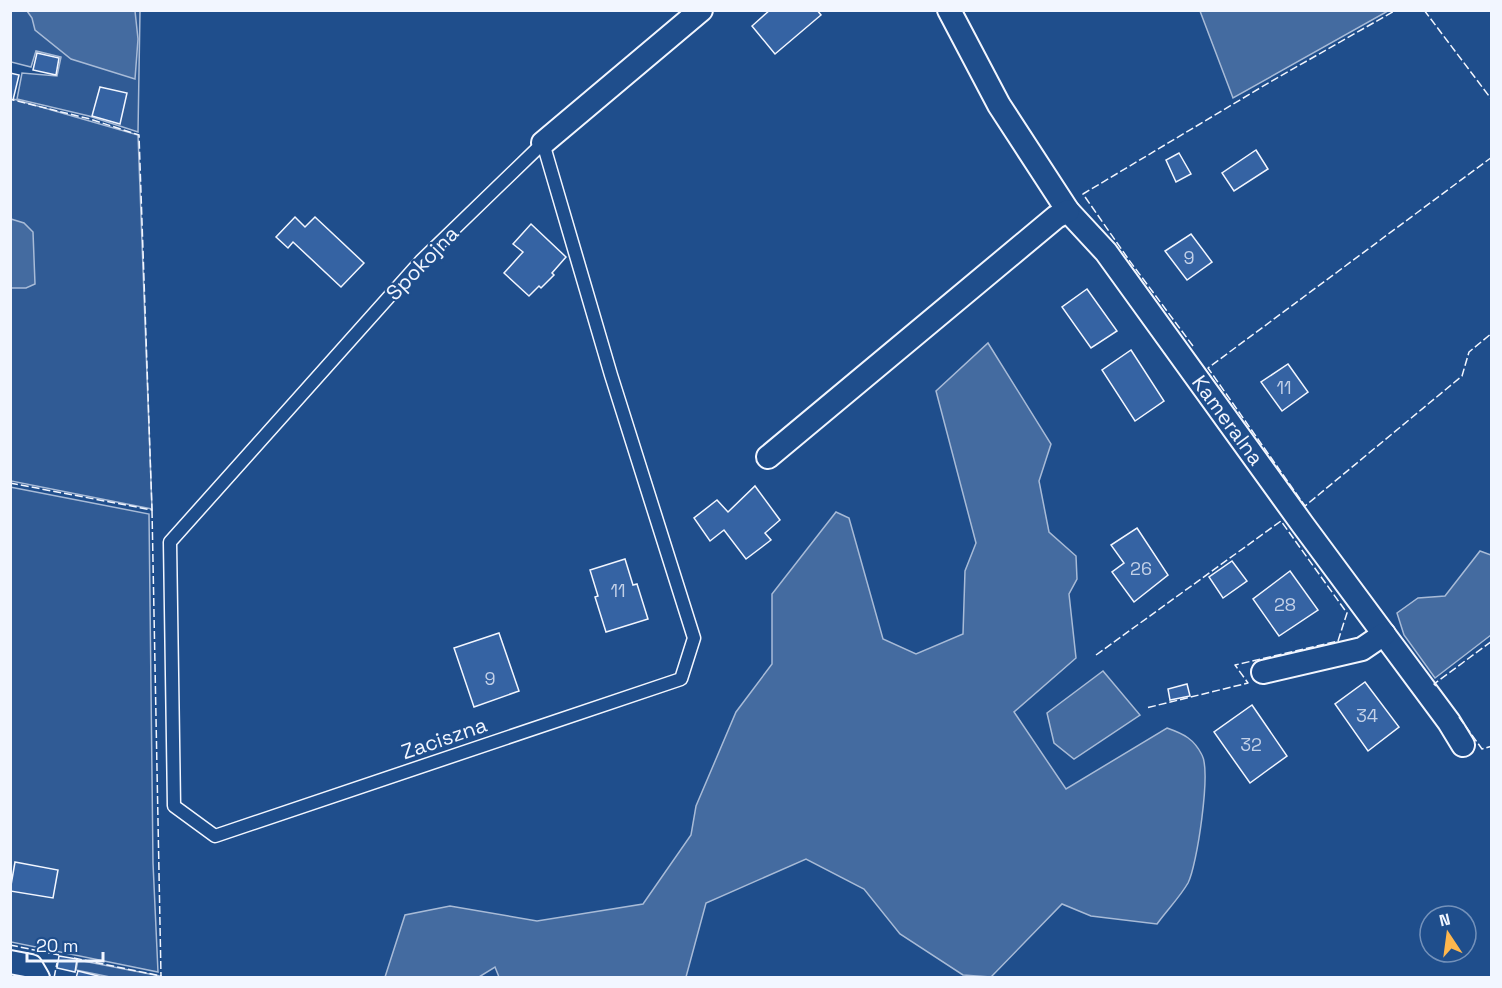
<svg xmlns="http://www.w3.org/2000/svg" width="1502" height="988" viewBox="0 0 1502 988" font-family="'Space Grotesk',sans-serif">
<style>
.built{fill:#305b95;stroke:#a8bbd7;stroke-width:1.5}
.water{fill:#446ba0;stroke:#a8bbd7;stroke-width:1.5}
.building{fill:#3563a3;stroke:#f2f6ff;stroke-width:1.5}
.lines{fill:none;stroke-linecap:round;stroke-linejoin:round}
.lane-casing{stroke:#f2f6ff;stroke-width:15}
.street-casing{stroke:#f2f6ff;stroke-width:26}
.lane{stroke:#1f4e8c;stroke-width:12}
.street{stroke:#1f4e8c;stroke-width:22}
.fence{stroke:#f2f6ff;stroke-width:1.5;stroke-dasharray:8 3;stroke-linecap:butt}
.labels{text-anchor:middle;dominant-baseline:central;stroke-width:4.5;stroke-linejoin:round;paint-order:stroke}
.number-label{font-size:18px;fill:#c3d1e8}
.street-label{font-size:21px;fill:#f2f6ff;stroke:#1f4e8c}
</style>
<rect width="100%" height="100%" fill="#1f4e8c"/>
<g class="built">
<polygon points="10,11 140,11 138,132 89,116 17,99 22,73 57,76 61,57 36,51 31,67 11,62"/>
<polygon points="10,98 138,135 152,509 11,481"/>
<polygon points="10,487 149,514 153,863 158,972 11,942"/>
<polygon points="78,960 160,976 160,977 110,977 76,970"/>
</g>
<g class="water">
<polygon points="27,11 135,11 138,39 135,79 71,59 35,30 32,18"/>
<polygon points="1200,11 1388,11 1233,98"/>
<polygon points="11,219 24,223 33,232 35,284 26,288 11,288"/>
<path d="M988 343 1051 444 1039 481 1049 532 1076 556 1077 579 1069 594 1076 658 1014 712 1066 789 1167 728C1184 734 1194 739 1202 755 1211 772 1197 866 1188 883 1180 897 1167 910 1157 924L1091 916 1062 904 991 977 963 975 900 934 864 889 806 859 706 903 686 977H499L495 967 479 977H385L405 915 450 906 537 921 643 904 691 835 696 806 736 712 772 664V594L836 512 849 518 883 639 916 654 963 634 965 571 976 543 936 391Z"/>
<polygon points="1480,551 1491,555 1491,635 1435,678 1404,635 1397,613 1418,598 1445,596"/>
<polygon points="1103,671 1140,715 1074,759 1054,743 1047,713"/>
</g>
<g class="building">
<polygon points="770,10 817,10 821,15 775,54 752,26"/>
<polygon points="37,53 59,58 56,75 33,70"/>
<polygon points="10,73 19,75 13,100 10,99"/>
<polygon points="100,87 127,93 120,124 92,116"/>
<polygon points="1256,150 1268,169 1234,191 1222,173"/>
<polygon points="1179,153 1191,174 1176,182 1166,160"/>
<polygon points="295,217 305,227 315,217 364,263 341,287 293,242 288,248 276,237"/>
<polygon points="531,224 566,257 552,273 554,275 541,288 539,286 529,296 504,273 523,252 513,244"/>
<polygon points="1191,234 1212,262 1187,280 1165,251"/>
<polygon points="1087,289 1117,331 1091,348 1062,307"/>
<polygon points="1131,350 1164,401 1135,421 1102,370"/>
<polygon points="1288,364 1308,392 1282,411 1261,382"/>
<polygon points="755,486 780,520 765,533 771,540 746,559 724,530 710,541 694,518 717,500 728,512"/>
<polygon points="1137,528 1168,575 1134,602 1112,572 1124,563 1111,545"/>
<polygon points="625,559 633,585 637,584 648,619 606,632 595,597 598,596 590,570"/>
<polygon points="1232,561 1247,581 1223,598 1209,577"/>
<polygon points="1290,571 1318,610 1279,636 1253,599"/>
<polygon points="499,633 519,691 474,707 454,648"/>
<polygon points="1365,682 1399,727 1368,751 1335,704"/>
<polygon points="1187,684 1190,696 1170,700 1168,689"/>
<polygon points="1252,705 1287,756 1250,783 1214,732"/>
<polygon points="15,862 58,870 53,898 10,891"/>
<polygon points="59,956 77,959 75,972 57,968"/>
<polygon points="78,971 106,978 76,978"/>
</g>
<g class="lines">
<defs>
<polygon id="lane" points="543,143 611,375 694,638 681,679 215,836 174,806 170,542 421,261"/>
<g id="street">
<polyline points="949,10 999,105 1068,211 1106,252 1303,525 1449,722 1463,745"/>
<polyline points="543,143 701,10"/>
<polyline points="768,457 1056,217 1068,211"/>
<polyline points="1263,672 1362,649 1384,634"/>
<polyline points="10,962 31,966 38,978"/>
</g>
</defs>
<use href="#lane" class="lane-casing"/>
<use href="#street" class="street-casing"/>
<use href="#lane" class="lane"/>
<use href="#street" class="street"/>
<g class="fence">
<polyline points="1424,10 1492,100"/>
<polyline points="1492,157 1208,368 1305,506 1462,376 1469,352 1492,333"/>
<polyline points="1193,346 1129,260 1083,194 1270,82 1396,10"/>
<polyline points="10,483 152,510 139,135 90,119 13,100"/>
<polyline points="152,510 161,976"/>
<polyline points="1096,655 1281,521 1347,613 1338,641 1235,665 1248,683 1146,708"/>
<polyline points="1436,686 1434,684 1492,641"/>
<polyline points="1459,717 1482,749 1492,746"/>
<polyline points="10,945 59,955"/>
<polyline points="74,958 161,976 161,978"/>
<polyline points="54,978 57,963"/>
</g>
</g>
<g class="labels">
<g class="number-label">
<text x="1189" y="257">9</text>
<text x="1284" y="387">11</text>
<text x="1141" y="568">26</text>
<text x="618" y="590">11</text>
<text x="1285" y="604">28</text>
<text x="490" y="678">9</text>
<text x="1367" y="715">34</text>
<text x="1251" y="744">32</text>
</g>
<g class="street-label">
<text transform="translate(422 263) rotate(-46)">Spokojna</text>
<text transform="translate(1228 420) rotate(54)">Kameralna</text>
<text transform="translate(444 738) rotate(-19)">Zaciszna</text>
</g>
</g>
<rect width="1502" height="988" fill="none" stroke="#f2f6ff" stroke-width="24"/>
<g transform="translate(1448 934) rotate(347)"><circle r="28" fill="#1f4e8c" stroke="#7391ba" stroke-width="1.5"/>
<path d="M0-4.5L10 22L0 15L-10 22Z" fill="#ffb74d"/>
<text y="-9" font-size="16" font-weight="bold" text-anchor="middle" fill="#f2f6ff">N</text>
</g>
<path d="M27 952v9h76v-9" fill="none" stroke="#f2f6ff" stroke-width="3"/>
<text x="36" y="952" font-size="18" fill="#f2f6ff" stroke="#1f4e8c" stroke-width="4.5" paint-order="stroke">20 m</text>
</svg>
